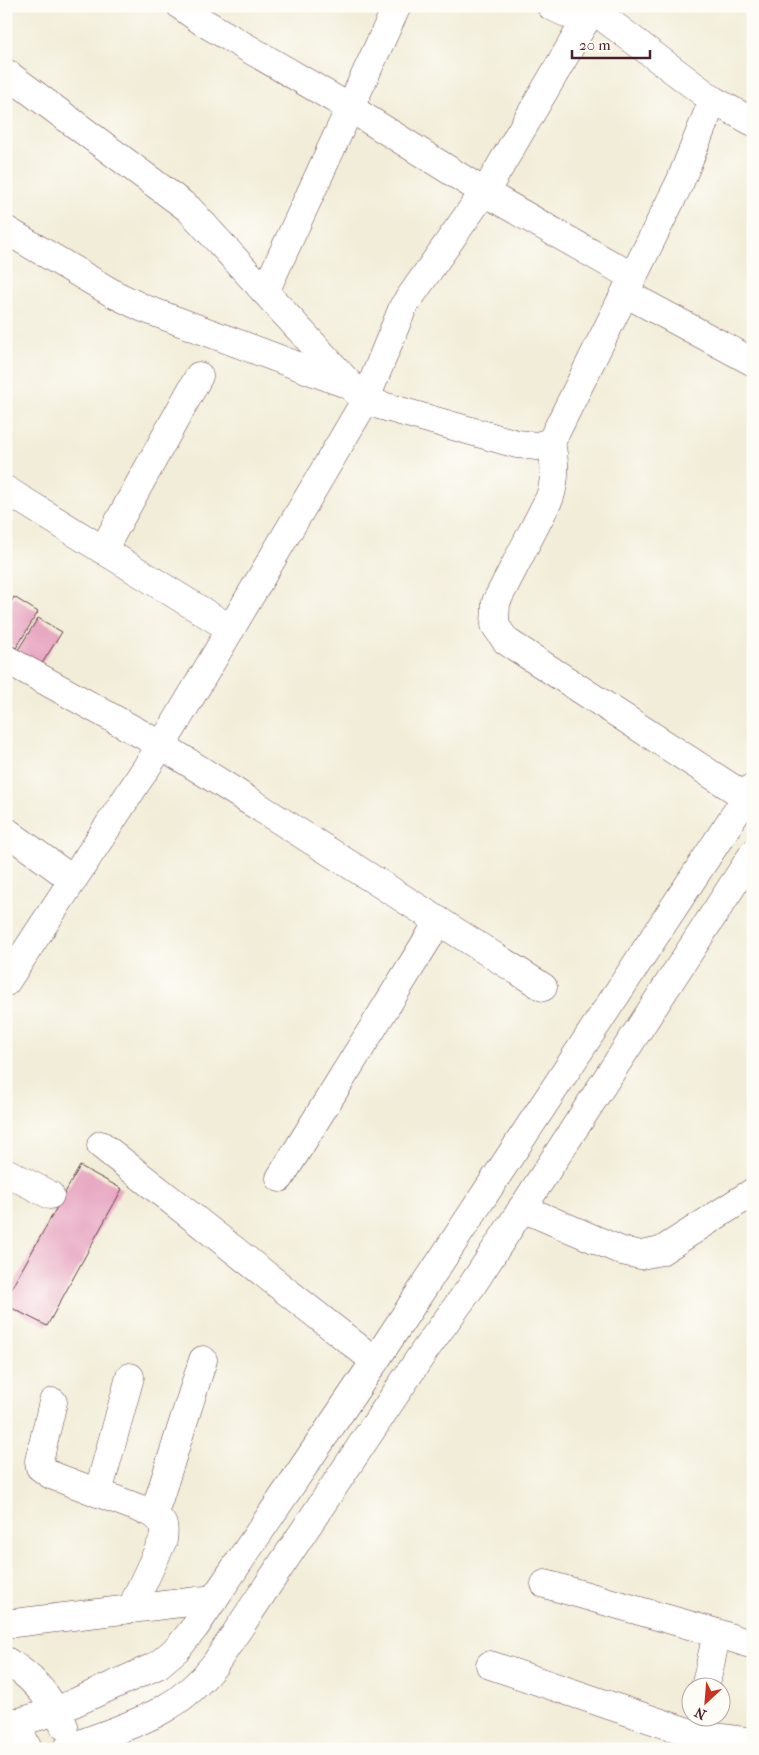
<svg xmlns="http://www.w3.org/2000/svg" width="759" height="1755" viewBox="0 0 759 1755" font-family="'IM FELL French Canon',serif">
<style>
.building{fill:#e8a8c2}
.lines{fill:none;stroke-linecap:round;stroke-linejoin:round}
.minor-casing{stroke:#633e45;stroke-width:29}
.minor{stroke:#fff;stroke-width:28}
</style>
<rect width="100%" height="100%" fill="#fdfcf7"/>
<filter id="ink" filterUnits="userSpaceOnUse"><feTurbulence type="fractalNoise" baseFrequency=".02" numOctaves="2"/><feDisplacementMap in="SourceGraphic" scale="10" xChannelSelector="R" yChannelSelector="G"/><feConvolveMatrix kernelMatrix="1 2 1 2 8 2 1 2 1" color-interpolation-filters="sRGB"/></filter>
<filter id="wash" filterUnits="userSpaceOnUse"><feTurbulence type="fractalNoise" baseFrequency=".0096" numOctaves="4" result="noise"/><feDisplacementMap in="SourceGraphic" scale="20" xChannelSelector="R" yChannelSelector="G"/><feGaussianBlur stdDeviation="1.12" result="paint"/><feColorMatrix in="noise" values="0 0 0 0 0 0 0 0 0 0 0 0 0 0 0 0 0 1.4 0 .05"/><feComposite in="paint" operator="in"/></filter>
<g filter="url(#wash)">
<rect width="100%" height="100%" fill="#f2edd8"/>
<g id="blocks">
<g class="building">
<polygon points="14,597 38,612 16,648 6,642 6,610"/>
<polygon points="38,618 62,632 39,668 16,653"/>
<polygon points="80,1166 122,1189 47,1326 6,1305 6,1298"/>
</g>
</g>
</g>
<g filter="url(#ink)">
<use href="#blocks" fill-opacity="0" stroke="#633e45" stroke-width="1"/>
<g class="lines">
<defs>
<g id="minor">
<polyline points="181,6 203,22 350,108 484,192 633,277"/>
<polyline points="551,6 585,22"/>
<polyline points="592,9 713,100"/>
<polyline points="6,73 189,209 365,401 403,307 491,182 594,6"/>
<polyline points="6,230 114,294 143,308 346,384"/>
<polyline points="265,292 397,6"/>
<polyline points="625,293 753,362"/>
<path d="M551 442C555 462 556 477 550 497L496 602 495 625 506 641 746 797"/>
<polyline points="6,490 231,629"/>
<polyline points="103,550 199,376"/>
<polyline points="6,659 161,745 543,987"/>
<polyline points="6,831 73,880"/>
<polyline points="6,982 173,727 365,401 517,444 537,446 551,442 680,182 713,100 753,122"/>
<polyline points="101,1145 375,1361"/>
<polyline points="6,1172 50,1195"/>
<polyline points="280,1178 439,921"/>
<polyline points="522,1208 622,1251 641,1255 661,1251 753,1192"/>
<path d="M53 1402 39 1461 40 1467 51 1475 154 1514C164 1523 165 1527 163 1540L131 1609"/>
<polyline points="98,1493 130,1377"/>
<polyline points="154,1514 203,1360"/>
<polyline points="545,1584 717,1633 753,1645"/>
<polyline points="6,1624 214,1599"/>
<path d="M6 1661C33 1676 51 1699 64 1726"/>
<polyline points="490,1665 694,1734 753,1742"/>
<polyline points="705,1688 717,1633"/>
<polyline points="15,1722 28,1749"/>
<polyline points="6,1726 56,1711 158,1665 178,1648 195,1627 375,1361 753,787"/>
<path d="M67 1749C127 1725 174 1717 215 1664L425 1350 471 1287 753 854"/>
</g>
</defs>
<use href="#minor" class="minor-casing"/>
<use href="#minor" class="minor"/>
</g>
</g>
<rect width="759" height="1755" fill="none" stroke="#fdfcf7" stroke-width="25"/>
<g transform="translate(706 1702) rotate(206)"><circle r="24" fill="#fdfcf7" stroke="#b5a4a5"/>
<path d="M0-4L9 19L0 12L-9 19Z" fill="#c8321e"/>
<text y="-8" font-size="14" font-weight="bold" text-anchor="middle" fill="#4a1f2b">N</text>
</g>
<path d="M572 50v8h78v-8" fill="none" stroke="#4a1f2b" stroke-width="2.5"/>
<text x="579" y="50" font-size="15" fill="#4a1f2b" stroke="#fdfcf7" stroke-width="4" paint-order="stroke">20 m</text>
</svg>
